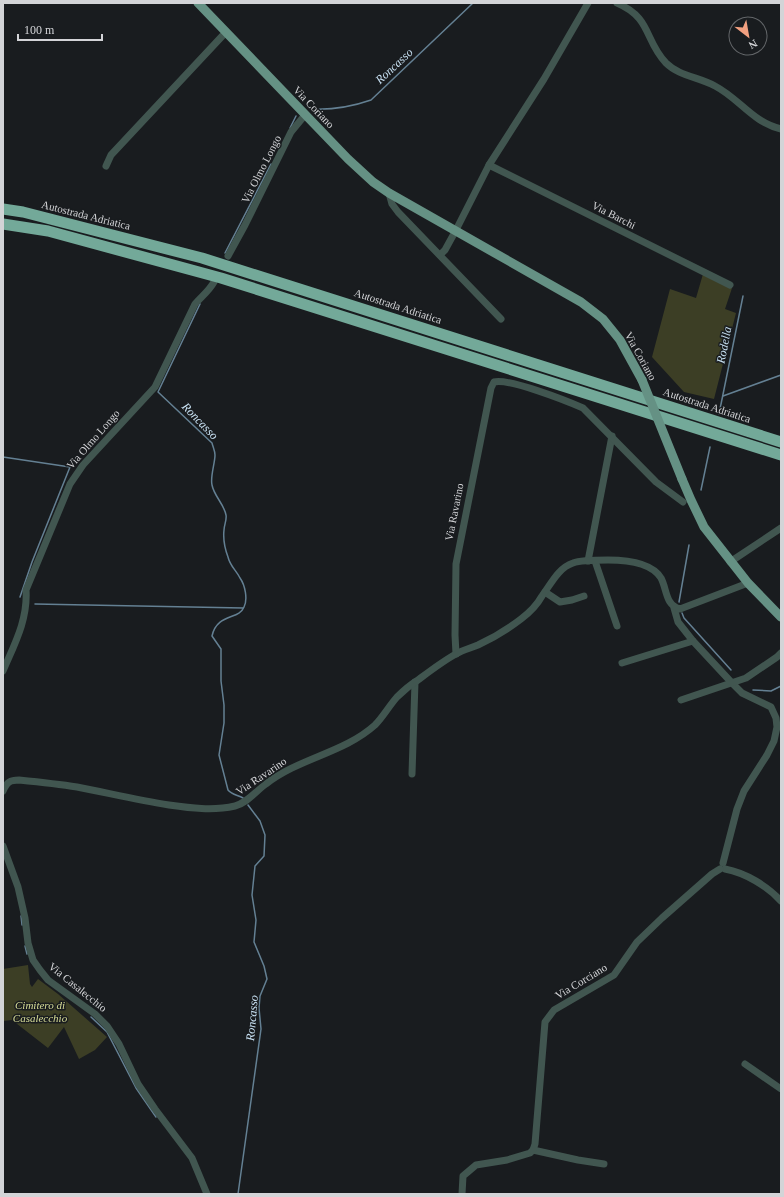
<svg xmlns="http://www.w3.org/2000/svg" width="784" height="1197" viewBox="0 0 784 1197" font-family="Georgia,serif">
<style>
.green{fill:#3c3e25}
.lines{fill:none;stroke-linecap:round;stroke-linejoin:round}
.stream{stroke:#648093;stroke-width:1.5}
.minor{stroke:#415650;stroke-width:7}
.major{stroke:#659184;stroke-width:9}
.highway{stroke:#73a999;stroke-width:11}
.major-bridge{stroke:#659184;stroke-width:9}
.labels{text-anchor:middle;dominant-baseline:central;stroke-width:3;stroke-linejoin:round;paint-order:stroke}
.street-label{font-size:11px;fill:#d3d4d7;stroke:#191c1f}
.park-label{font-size:11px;font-style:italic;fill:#d7dd97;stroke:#191c1f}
.water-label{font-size:12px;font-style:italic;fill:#c9e2f4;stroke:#191c1f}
</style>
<rect width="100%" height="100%" fill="#191c1f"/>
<g class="green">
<polygon points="703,274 732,288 725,309 736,313 714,399 684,392 652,357 670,289 696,298"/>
<polygon points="28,965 30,984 32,987 38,979 58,994 107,1037 95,1050 79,1059 64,1027 48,1048 12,1020 3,1021 3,969"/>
</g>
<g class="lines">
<g class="stream">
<path d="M311 109C332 110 351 107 371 100L473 3"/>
<polyline points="290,128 296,116"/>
<polyline points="225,253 271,164"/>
<path d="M200 304 158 392 212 443C213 447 215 451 215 455 215 463 210 477 212 485 214 496 224 504 226 515 227 520 224 525 224 530 223 539 225 549 228 557 230 566 236 570 240 578 245 585 248 599 244 607 239 620 217 613 212 636L221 649V681L224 705V723L219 755 228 790C232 795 238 795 243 798"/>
<polyline points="723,396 781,375"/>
<polyline points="719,414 743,296"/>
<polyline points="3,457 70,467 32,562 20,597"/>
<polyline points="701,490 710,447"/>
<polyline points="679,602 689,545"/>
<polyline points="35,604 243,608"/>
<polyline points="682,613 684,618 731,670"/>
<polyline points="753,690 771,691 781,686"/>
<polyline points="21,916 22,925"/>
<polyline points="25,946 27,954"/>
<polyline points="91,1017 107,1032 136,1088 156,1117"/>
<polyline points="238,1194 261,1029 259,1008 260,996 267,979 264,966 254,942 256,920 252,895 255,866 264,856 265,835 260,821 248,805"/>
</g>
<g class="minor">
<path d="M617 3C652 18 644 40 666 63 679 76 699 77 715 86 740 99 752 122 781 129"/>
<polyline points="489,165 730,285"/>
<polyline points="106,166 111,155 226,32"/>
<polyline points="389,193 392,204 398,212 501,319"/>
<polyline points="440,255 445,250 456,230 489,165 544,79 588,3"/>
<polyline points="228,256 245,225 291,132 305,115"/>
<polyline points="588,561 612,436"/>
<polyline points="595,561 617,626"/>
<polyline points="730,562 781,528"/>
<polyline points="545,592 560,602 572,600 584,596"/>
<polyline points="674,608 678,622 693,641 732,683 742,693 771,707 776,718 777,727 774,741 767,755 744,791 737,809 723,863"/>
<path d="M456 654 455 635 456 564 491 388 494 382C509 378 567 401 583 408L656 482 683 502"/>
<polyline points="622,663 693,641"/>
<path d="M3 671C14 645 28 620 26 590L70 484 83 465 155 387 195 304C202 296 209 291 214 282"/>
<polyline points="681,700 746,678 777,657 781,653"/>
<polyline points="412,774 415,682"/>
<path d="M3 791C7 782 10 780 19 780 39 782 58 784 77 787 108 793 138 800 169 805 190 808 213 811 235 806 247 803 256 791 266 784 299 758 344 753 375 725 383 717 389 706 397 697 403 691 410 685 418 680 430 671 443 661 456 654 463 650 471 648 478 645 493 638 508 629 521 619 529 613 537 605 542 596 551 584 558 568 573 563 581 560 599 560 608 560 625 560 651 562 661 578 667 589 665 605 680 609L748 583"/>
<polyline points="3,846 18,887 25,918 28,943 33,960 40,970 48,980 95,1014 107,1026 119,1044 138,1084 155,1109 192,1158 207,1194"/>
<path d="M725 869C746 873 767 886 781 901"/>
<polyline points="745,1064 781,1089"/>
<polyline points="533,1150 578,1160 604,1164"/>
<polyline points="462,1194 463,1176 476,1165 507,1160 530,1153 533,1150 535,1144 545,1022 554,1010 614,975 637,942 662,918 712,874 720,869"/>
</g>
<g class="major">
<polyline points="198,3 348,159 373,182 389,193 581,302 603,319 620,340 642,380"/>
<polyline points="682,479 691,500 704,527 748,583 781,617"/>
</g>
<g class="highway">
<polyline points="3,209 23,212 202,258 781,442"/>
<polyline points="3,224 48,231 221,278 781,455"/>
</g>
<polyline class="major-bridge" points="642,380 682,479"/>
</g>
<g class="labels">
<g class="street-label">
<text transform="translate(314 107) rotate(46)">Via Coriano</text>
<text transform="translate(261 169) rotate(-63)">Via Olmo Longo</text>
<text transform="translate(86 215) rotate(14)">Autostrada Adriatica</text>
<text transform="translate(614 215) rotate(27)">Via Barchi</text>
<text transform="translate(398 306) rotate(18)">Autostrada Adriatica</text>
<text transform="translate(641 356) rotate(61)">Via Coriano</text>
<text transform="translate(707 405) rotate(18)">Autostrada Adriatica</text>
<text transform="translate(93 439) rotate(-49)">Via Olmo Longo</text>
<text transform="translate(454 512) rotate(-79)">Via Ravarino</text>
<text transform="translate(261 776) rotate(-34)">Via Ravarino</text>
<text transform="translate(581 981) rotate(-31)">Via Corciano</text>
<text transform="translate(78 987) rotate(39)">Via Casalecchio</text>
</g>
<g class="park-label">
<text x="40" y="1005">Cimitero di<tspan x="40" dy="13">Casalecchio</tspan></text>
</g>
<g class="water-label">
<text transform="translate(394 66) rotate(-43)">Roncasso</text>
<text transform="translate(724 345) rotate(-79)">Rodella</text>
<text transform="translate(200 421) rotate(46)">Roncasso</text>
<text transform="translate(252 1018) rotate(-85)">Roncasso</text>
</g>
</g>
<rect width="784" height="1197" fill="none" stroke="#d3d4d7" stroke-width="8"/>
<g transform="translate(748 36) rotate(149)"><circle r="19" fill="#191c1f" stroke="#636669"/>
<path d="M0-3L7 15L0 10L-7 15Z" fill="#f2a080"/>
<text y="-6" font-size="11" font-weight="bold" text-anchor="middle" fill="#d3d4d7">N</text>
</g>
<path d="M18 34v6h84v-6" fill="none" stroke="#d3d4d7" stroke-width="2"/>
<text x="24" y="34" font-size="12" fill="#d3d4d7" stroke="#191c1f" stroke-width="3" paint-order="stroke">100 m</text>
</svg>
